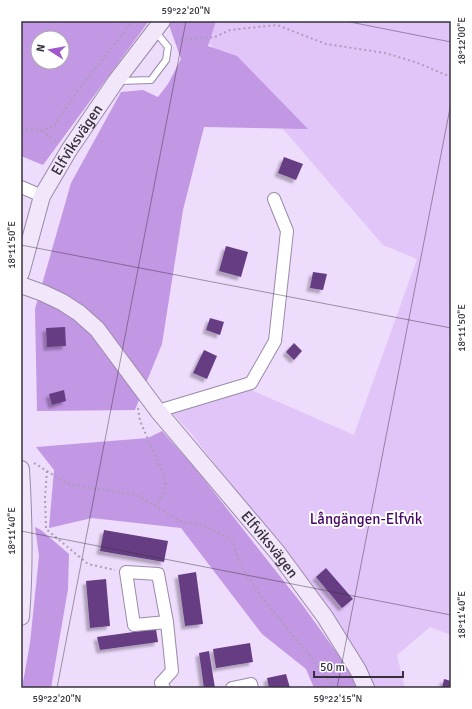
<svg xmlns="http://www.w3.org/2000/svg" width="472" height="709" viewBox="0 0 472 709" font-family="Signika,sans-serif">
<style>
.green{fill:#e1c4f8}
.forest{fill:#c297e4;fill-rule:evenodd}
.building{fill:#663d83;filter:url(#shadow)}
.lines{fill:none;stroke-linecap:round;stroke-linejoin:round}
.lane-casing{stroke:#9a8aa8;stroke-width:8}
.street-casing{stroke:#9a8aa8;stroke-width:14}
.secondary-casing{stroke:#9a8aa8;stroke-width:18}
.path{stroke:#ab9eb7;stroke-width:2;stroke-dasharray:2 3;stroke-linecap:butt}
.lane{stroke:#fff;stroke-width:6}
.street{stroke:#fff;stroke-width:12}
.secondary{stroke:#f2e6fb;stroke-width:16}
.ticks{fill:none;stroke:#37303c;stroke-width:1;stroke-opacity:0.45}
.labels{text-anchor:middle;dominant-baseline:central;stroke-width:4;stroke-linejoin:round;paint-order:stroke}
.street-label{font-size:15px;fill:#37303c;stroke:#fff}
.park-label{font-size:15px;fill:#460866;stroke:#fff}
.neatline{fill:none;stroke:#37303c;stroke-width:1.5}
.ticks-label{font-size:10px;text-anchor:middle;fill:#37303c}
</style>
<defs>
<filter id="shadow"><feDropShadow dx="-3.5" dy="3.5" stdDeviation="1" flood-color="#0004"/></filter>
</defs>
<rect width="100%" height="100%" fill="#eddcfc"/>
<polygon class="green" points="190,21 451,21 451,635 430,627 397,655 405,688 370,688 262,524 190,432 165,405 240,385 354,435 417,259 383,245"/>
<g class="forest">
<path d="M21 21H149L43 165 21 156ZM38 38H62V62H38Z"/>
<polygon points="172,21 216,21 208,46 237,56 308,129 204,127 183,210 162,344 135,410 37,411 35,309 71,183 121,92 143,90 158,97 168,84 181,59 169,25"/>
<polygon points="162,431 195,468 301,603 350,671 356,688 314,688 306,669 262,634 181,528 92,518 49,528 54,470 36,447 148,438"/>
<polygon points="35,527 41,530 69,554 68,589 51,688 22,688 30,643 39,556"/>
</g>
<g class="building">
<polygon points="284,157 303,164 296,180 278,173"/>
<polygon points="226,246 248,252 241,277 219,271"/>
<polygon points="313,272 327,274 323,290 310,288"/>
<polygon points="210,318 224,322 220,335 206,330"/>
<polygon points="65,327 66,346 47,347 46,328"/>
<polygon points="294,343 302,351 294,360 286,352"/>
<polygon points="204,350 217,356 207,379 193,373"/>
<polygon points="64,390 66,401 52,405 49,394"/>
<polygon points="104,530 168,541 164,562 100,551"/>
<polygon points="326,568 353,599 342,608 316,577"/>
<polygon points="196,572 203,624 185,626 178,575"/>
<polygon points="106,579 110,626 90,628 86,581"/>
<polygon points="156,629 158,642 100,650 97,637"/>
<polygon points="250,643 253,662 216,668 213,649"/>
<polygon points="209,651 215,688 204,688 199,653"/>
<polygon points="286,674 290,688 269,688 267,678"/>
<polygon points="444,679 451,681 451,688 442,688"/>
</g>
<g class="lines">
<defs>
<polyline id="lane" points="119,81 151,80 166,60 168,47 155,31"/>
<g id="street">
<polyline points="21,187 42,196"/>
<polyline points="158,411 251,383 275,341 287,231 274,199"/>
<polyline points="164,688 161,683 172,671 167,622 158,574 126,572 134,625 167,622"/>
<polyline points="232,688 251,684 252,688"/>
</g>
<g id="secondary">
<path id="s1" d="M21 273 42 196 69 150 116 81 162 21"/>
<path id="s2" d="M21 285 43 293 62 302 79 313 97 329 158 411 277 552 325 617 358 670 366 688"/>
<path d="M21 469C24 518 25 567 21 617"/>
</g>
</defs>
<use href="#lane" class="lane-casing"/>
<use href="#street" class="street-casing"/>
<use href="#secondary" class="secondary-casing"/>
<g class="path">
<polyline points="176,43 181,40 215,37 230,30 277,25 326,44 385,53 415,62 451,77"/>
<polyline points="21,130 32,129 42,131 54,126 79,89 133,21"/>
<polyline points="42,131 57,142"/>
<polyline points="138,408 140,421 163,473 166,486 157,506"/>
<polyline points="34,463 68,484 137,495 180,521 207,527 232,540 241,567 262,597 335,688"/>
<polyline points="47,471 45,497 46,529 88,564 115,570"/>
</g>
<use href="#lane" class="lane"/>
<use href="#street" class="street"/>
<use href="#secondary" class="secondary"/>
</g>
<path class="ticks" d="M345 21 451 42M21 245 451 328M21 531 451 615M57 688 186 21M337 688 451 103"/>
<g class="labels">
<g class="street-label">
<text stroke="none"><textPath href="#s1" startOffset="146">Elfviksvägen</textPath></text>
<text stroke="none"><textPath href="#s2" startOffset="365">Elfviksvägen</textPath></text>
</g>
<g class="park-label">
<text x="366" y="519">Långängen-Elfvik</text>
</g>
</g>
<rect width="472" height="709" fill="none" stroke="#ffffff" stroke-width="44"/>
<g transform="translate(50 50) rotate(281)"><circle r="19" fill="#ffffff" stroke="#afacb1"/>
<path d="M0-3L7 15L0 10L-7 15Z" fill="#9f59cd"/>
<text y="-6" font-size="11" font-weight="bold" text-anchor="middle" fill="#37303c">N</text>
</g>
<path d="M314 671v6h89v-6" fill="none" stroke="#37303c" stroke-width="2"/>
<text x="320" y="671" font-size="12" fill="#37303c" stroke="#ffffff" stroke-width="3" paint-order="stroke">50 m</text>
<rect x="22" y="22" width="428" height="665" class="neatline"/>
<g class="ticks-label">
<text x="186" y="14">59°22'20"N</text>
<text transform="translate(461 41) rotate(-90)" y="4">18°12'00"E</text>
<text transform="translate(11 245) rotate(-90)" y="4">18°11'50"E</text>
<text transform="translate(461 328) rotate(-90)" y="4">18°11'50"E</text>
<text transform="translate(11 531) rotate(-90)" y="4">18°11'40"E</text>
<text transform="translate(461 615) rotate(-90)" y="4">18°11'40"E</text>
<text x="57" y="702">59°22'20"N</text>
<text x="338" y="702">59°22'15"N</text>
</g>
</svg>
